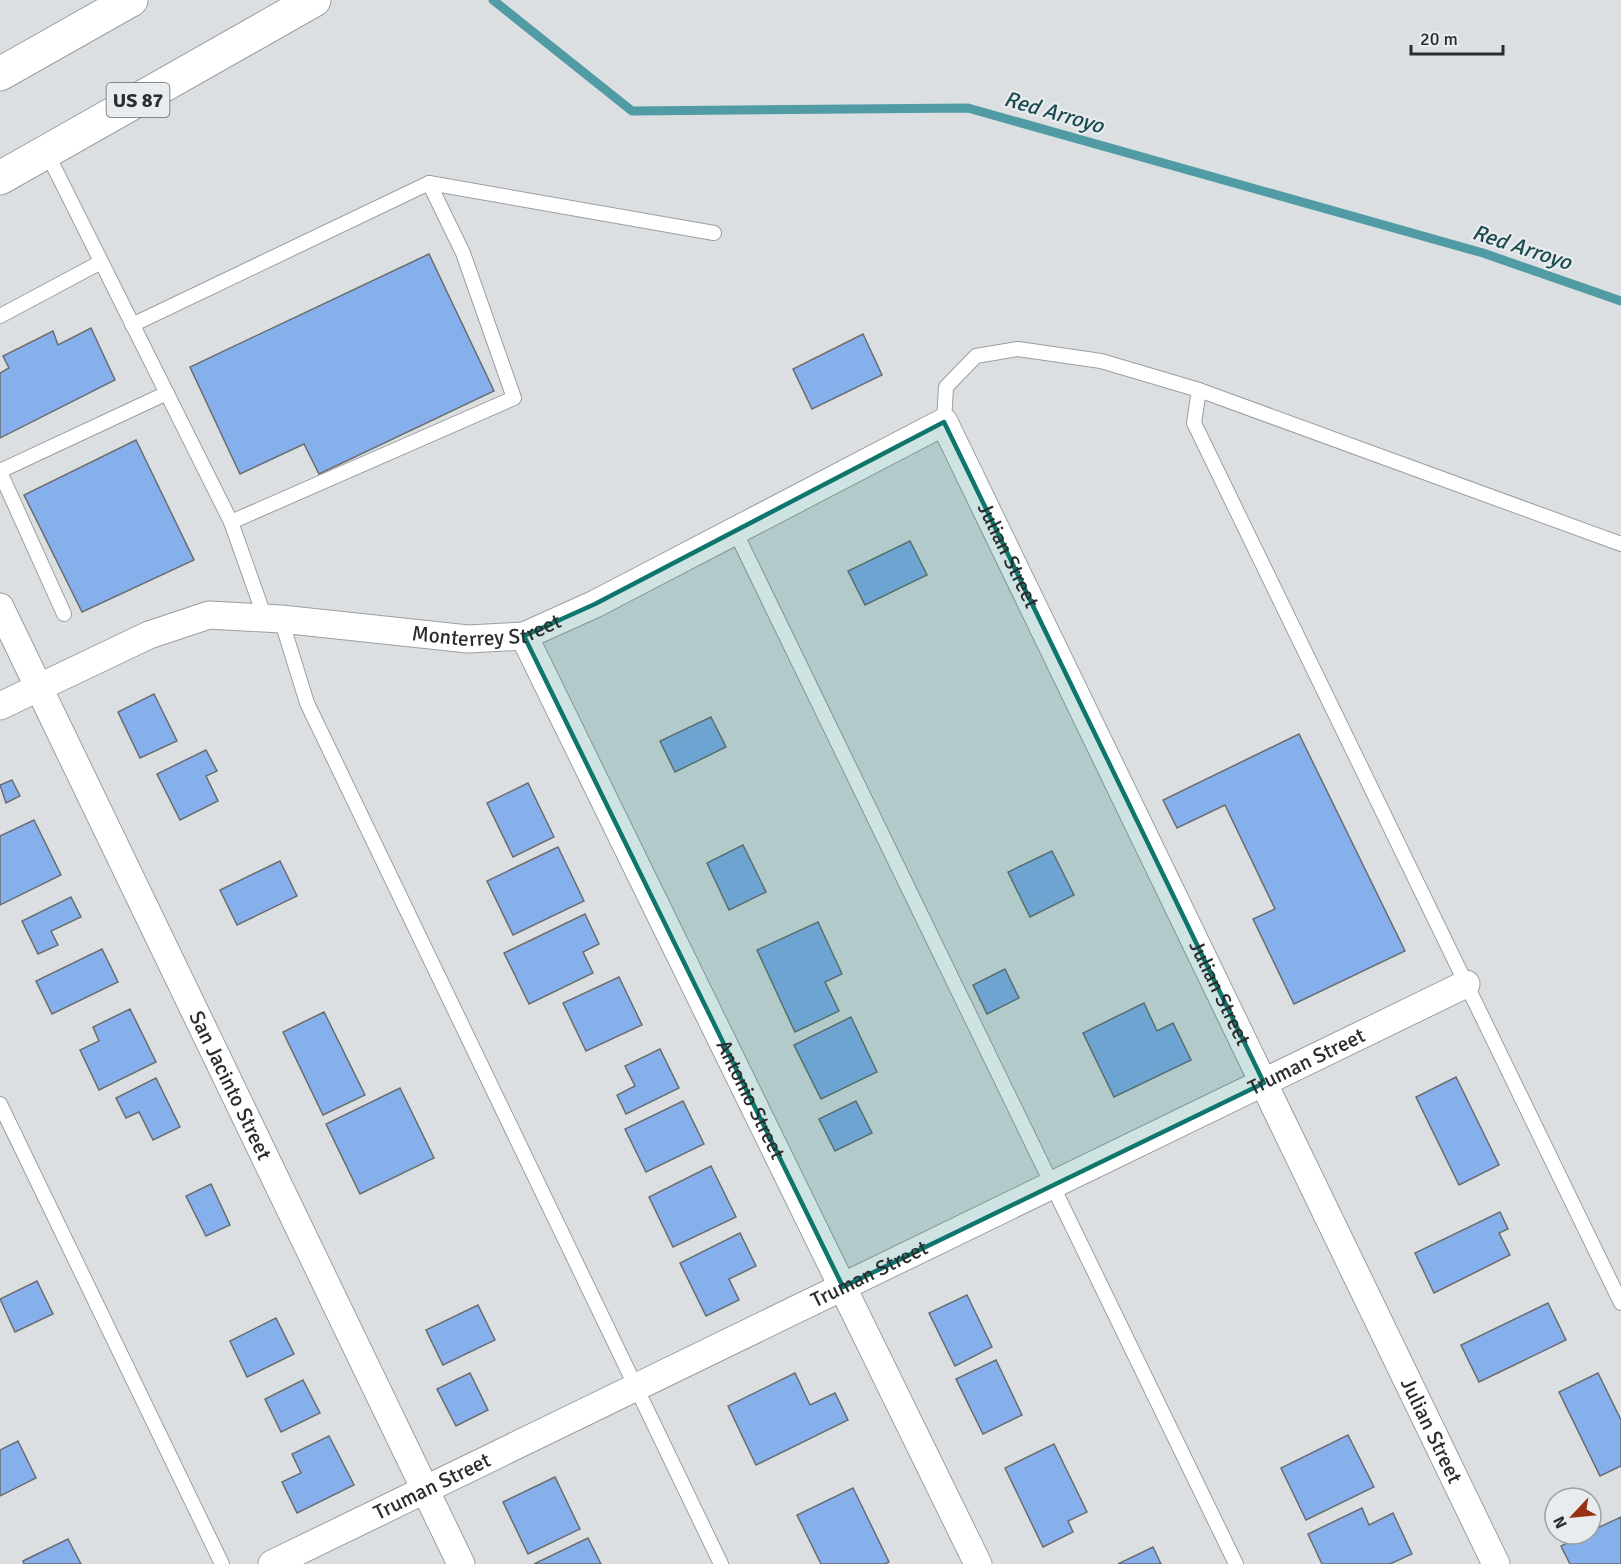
<svg xmlns="http://www.w3.org/2000/svg" width="1621" height="1564" viewBox="0 0 1621 1564" font-family="Signika,sans-serif">
<style>
.lines{fill:none;stroke-linecap:round;stroke-linejoin:round}
.stream{stroke:#519ca4;stroke-width:9}
.building{fill:#85b0ec;stroke:#6a6c6f;stroke-width:1.5}
.lane-casing{stroke:#9c9ea1;stroke-width:16}
.street-casing{stroke:#9c9ea1;stroke-width:29}
.primary-casing{stroke:#9c9ea1;stroke-width:35}
.lane{stroke:#fff;stroke-width:14}
.street{stroke:#fff;stroke-width:27}
.primary{stroke:#fff;stroke-width:33}
.marked{fill:#0f766e;fill-opacity:0.2;stroke:#0f766e;stroke-width:4.5;stroke-linejoin:round}
.labels{text-anchor:middle;dominant-baseline:central;stroke-width:4.5;stroke-linejoin:round;paint-order:stroke}
.shield{fill:#e9ecef;stroke:#646667;stroke-width:1.5}
.shield-label{font-size:20px;font-weight:bold;fill:#2b2c2d}
.street-label{font-size:21px;fill:#2b2c2d;stroke:#e9ecef}
.water-label{font-size:22px;font-style:italic;fill:#1b4b50;stroke:#e9ecef}
</style>
<rect width="100%" height="100%" fill="#dcdfe2"/>
<g class="lines">
<polyline class="stream" points="493,0 632,111 968,108 1483,253 1621,301"/>
</g>
<g class="building">
<polygon points="429,254 494,391 319,474 304,444 240,474 190,367"/>
<polygon points="91,328 115,380 0,438 0,373 9,368 3,356 53,331 58,345"/>
<polygon points="863,334 882,375 812,409 793,369"/>
<polygon points="136,440 194,560 82,612 24,495"/>
<polygon points="910,541 927,575 865,605 848,571"/>
<polygon points="154,694 177,741 140,758 118,712"/>
<polygon points="711,717 726,747 675,772 660,741"/>
<polygon points="1299,734 1405,951 1294,1004 1253,919 1275,909 1225,805 1177,828 1163,800"/>
<polygon points="206,750 217,771 206,776 218,801 180,820 157,774"/>
<polygon points="12,780 20,796 6,803 0,785"/>
<polygon points="528,783 554,837 513,857 487,803"/>
<polygon points="34,820 61,875 0,905 0,836"/>
<polygon points="743,845 766,892 729,910 707,863"/>
<polygon points="558,847 584,901 513,935 487,881"/>
<polygon points="1052,851 1074,895 1030,917 1008,872"/>
<polygon points="280,861 297,896 237,925 220,890"/>
<polygon points="71,897 81,917 51,931 58,945 38,954 22,921"/>
<polygon points="585,914 599,944 583,952 593,973 529,1004 504,953"/>
<polygon points="818,922 842,974 825,982 839,1011 795,1032 757,950"/>
<polygon points="102,949 118,982 52,1014 36,981"/>
<polygon points="1005,969 1019,998 987,1014 973,985"/>
<polygon points="619,977 642,1025 586,1051 563,1003"/>
<polygon points="1144,1003 1157,1031 1173,1023 1191,1060 1114,1097 1083,1033"/>
<polygon points="130,1009 156,1062 99,1090 80,1050 99,1041 93,1027"/>
<polygon points="324,1012 365,1095 323,1115 283,1032"/>
<polygon points="851,1017 877,1072 821,1099 794,1045"/>
<polygon points="660,1049 679,1088 626,1114 617,1095 635,1086 625,1066"/>
<polygon points="1456,1077 1499,1165 1459,1185 1416,1097"/>
<polygon points="156,1078 180,1127 153,1140 139,1112 126,1118 116,1098"/>
<polygon points="400,1088 434,1158 360,1194 326,1124"/>
<polygon points="683,1101 704,1144 646,1172 625,1129"/>
<polygon points="856,1101 872,1133 835,1151 819,1119"/>
<polygon points="711,1166 736,1217 673,1247 649,1197"/>
<polygon points="211,1184 230,1225 206,1236 186,1196"/>
<polygon points="1500,1212 1508,1229 1499,1233 1510,1255 1434,1293 1415,1253"/>
<polygon points="740,1233 756,1266 729,1279 739,1300 706,1316 680,1263"/>
<polygon points="37,1281 53,1314 15,1332 0,1299"/>
<polygon points="967,1295 992,1347 955,1366 929,1313"/>
<polygon points="1548,1303 1566,1340 1479,1382 1461,1345"/>
<polygon points="478,1305 495,1340 443,1365 426,1330"/>
<polygon points="276,1318 294,1354 247,1377 230,1341"/>
<polygon points="996,1360 1022,1415 983,1434 956,1379"/>
<polygon points="470,1373 488,1410 456,1426 437,1389"/>
<polygon points="795,1373 810,1405 835,1393 848,1420 756,1465 728,1406"/>
<polygon points="1598,1373 1621,1420 1621,1466 1600,1476 1559,1392"/>
<polygon points="303,1380 320,1413 281,1432 265,1399"/>
<polygon points="1348,1435 1374,1487 1306,1520 1281,1468"/>
<polygon points="329,1436 354,1485 297,1513 282,1482 301,1473 292,1454"/>
<polygon points="18,1441 36,1478 0,1496 0,1450"/>
<polygon points="1054,1444 1087,1512 1068,1521 1073,1532 1043,1547 1005,1468"/>
<polygon points="555,1477 580,1529 528,1554 503,1502"/>
<polygon points="853,1488 889,1562 885,1564 821,1564 797,1515"/>
<polygon points="1362,1508 1369,1525 1393,1513 1412,1554 1390,1564 1322,1564 1308,1534"/>
<polygon points="1621,1517 1621,1564 1570,1564 1561,1546 1586,1534 1591,1534 1591,1531"/>
<polygon points="588,1538 601,1564 534,1564"/>
<polygon points="68,1539 81,1564 24,1564 23,1561"/>
<polygon points="1153,1547 1161,1564 1118,1564"/>
</g>
<g class="lines">
<defs>
<g id="lane">
<polyline points="46,151 231,522 265,618"/>
<polyline points="429,183 714,233"/>
<polyline points="0,316 101,262"/>
<polyline points="132,325 429,183 463,253 514,398 231,522"/>
<polyline points="1199,390 1194,423 1621,1303"/>
<polyline points="944,422 946,387 976,356 1018,349 1101,361 1199,390 1621,544"/>
<polyline points="0,471 167,393"/>
<polyline points="0,472 64,614"/>
<polyline points="735,531 1236,1564"/>
<polyline points="281,619 307,703 721,1564"/>
<polyline points="0,1104 222,1564"/>
</g>
<g id="street">
<path id="s1" d="M0 607 461 1564"/>
<path id="s2" d="M524 636 978 1564"/>
<path id="s3" d="M0 706 149 635 209 615 281 619 468 639 524 636 595 604 944 422 1496 1564"/>
<path id="s4" d="M272 1564 1466 984"/>
</g>
<g id="primary">
<polyline points="0,74 131,0"/>
<polyline points="0,178 314,0"/>
</g>
</defs>
<use href="#lane" class="lane-casing"/>
<use href="#street" class="street-casing"/>
<use href="#primary" class="primary-casing"/>
<use href="#lane" class="lane"/>
<use href="#street" class="street"/>
<use href="#primary" class="primary"/>
</g>
<path class="marked" d="M944 422 1264 1083 843 1287 524 636 595 604Z"/>
<g class="labels">
<rect class="shield" x="106.5" y="83" width="63" height="34" rx="4.5"/>
<g class="shield-label">
<text x="138" y="100">US 87</text>
</g>
<g class="street-label">
<text stroke="none"><textPath href="#s3" startOffset="1164">Julian Street</textPath></text>
<text stroke="none"><textPath href="#s3" startOffset="508">Monterrey Street</textPath></text>
<text stroke="none"><textPath href="#s3" startOffset="1650">Julian Street</textPath></text>
<text stroke="none"><textPath href="#s4" startOffset="1150">Truman Street</textPath></text>
<text stroke="none"><textPath href="#s1" startOffset="531">San Jacinto Street</textPath></text>
<text stroke="none"><textPath href="#s2" startOffset="516">Antonio Street</textPath></text>
<text stroke="none"><textPath href="#s4" startOffset="664">Truman Street</textPath></text>
<text stroke="none"><textPath href="#s3" startOffset="2136">Julian Street</textPath></text>
<text stroke="none"><textPath href="#s4" startOffset="178">Truman Street</textPath></text>
</g>
<g class="water-label">
<text transform="translate(1054 112) rotate(16)">Red Arroyo</text>
<text transform="translate(1522 247) rotate(18)">Red Arroyo</text>
</g>
</g>
<g transform="translate(1573 1516) rotate(244)"><circle r="28" fill="#e9ecef" stroke="#9d9fa1" stroke-width="1.5"/>
<path d="M0-4.5L10 22L0 15L-10 22Z" fill="#983112"/>
<text y="-9" font-size="16" font-weight="bold" text-anchor="middle" fill="#2b2c2d">N</text>
</g>
<path d="M1411 45v9h92v-9" fill="none" stroke="#2b2c2d" stroke-width="3"/>
<text x="1420" y="45" font-size="18" fill="#2b2c2d" stroke="#e9ecef" stroke-width="4.5" paint-order="stroke">20 m</text>
</svg>
